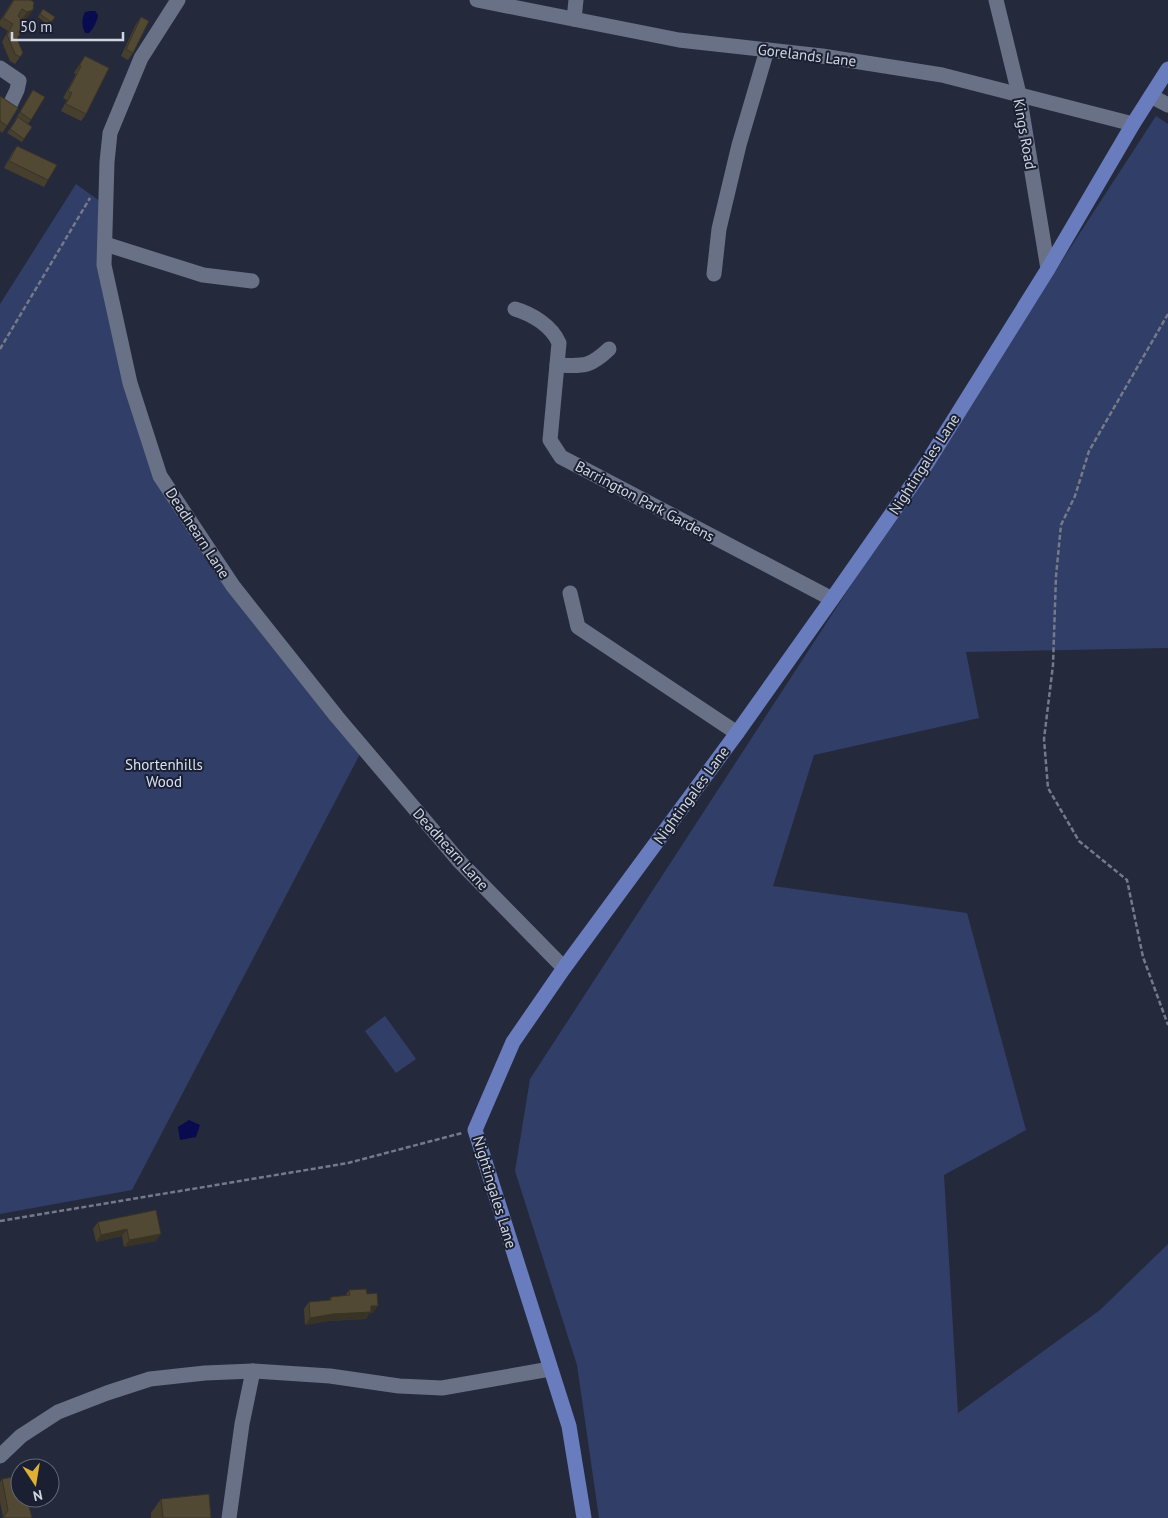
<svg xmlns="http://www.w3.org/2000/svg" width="1168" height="1518" viewBox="0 0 1168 1518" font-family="'PT Sans',sans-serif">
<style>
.green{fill:#313e67}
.water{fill:#080b4e}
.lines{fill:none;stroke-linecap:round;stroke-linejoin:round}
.path{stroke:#747a89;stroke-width:2.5;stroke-dasharray:5 2.5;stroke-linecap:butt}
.minor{stroke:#697186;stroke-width:15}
.major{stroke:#687cbe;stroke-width:15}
.wall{fill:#473f2e}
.shaded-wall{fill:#393325}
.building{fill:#524935;stroke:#393325}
.labels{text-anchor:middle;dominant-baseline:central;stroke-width:4;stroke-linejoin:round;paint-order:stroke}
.street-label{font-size:15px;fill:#d0d5e1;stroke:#1a2031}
.park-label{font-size:15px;fill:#dae2f6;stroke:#1a2031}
</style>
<rect width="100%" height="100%" fill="#242a3c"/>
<g class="green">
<polygon points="1156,116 1168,124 1168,648 966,652 979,718 814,755 773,886 967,913 1026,1130 944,1175 958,1413 1100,1310 1168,1244 1168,1518 599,1518 577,1365 515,1171 530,1079"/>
<polygon points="76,184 101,202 98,267 154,474 210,566 360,754 132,1190 0,1214 0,304"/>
<polygon points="385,1016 416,1059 396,1073 365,1031"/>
</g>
<g class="water">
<path d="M90 11H95L98 15C97 22 93 29 89 33H85C82 26 81 20 85 12Z"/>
<polygon points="189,1120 200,1125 196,1137 180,1140 178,1127"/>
</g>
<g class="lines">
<g class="path">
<polyline points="1168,314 1089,451 1075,496 1061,525 1056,576 1053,665 1044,739 1048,788 1079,841 1127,880 1143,957 1168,1025"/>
<polyline points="0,349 90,198"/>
<polyline points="0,1221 348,1163 462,1133"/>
</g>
<g class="minor">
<polyline points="178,0 141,58 110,133 107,162 104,265 130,383 160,476 233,586 337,717 459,861 564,968"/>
<polyline points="477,0 679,40 822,56 942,75 1133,124"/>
<polyline points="996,0 1019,94 1048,269"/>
<polyline points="574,19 576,0"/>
<polyline points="0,68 19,81 17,90 9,107"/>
<polyline points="1151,96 1168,105"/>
<polyline points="105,244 203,275 252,281"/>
<polyline points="714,274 719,229 739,145 767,50"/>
<path d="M515 309C532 314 552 326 559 343L550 440 561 457 832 599"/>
<path d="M557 365C583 366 589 368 609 349"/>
<polyline points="570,593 578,627 737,733"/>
<polyline points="0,1456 21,1436 58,1412 107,1393 150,1379 205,1373 253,1371 330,1376 399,1386 442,1388 550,1369"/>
<polyline points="229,1518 242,1424 253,1371"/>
</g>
<polyline class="major" points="584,1518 569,1426 475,1130 513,1042 564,968 737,733 832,599 925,466 1048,269 1133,124 1168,69"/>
</g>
<g class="wall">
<polygon points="13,0 30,0 28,17 23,19 17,39 20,57 15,64 10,61 2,42 8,31 0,26 0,21"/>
<polygon points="43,9 55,17 49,26 38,17"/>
<polygon points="141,17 133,53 128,60 121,56 136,24"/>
<polygon points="85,56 86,114 81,121 61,111 67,100 63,98 76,74 74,73"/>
<polygon points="33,90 31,120 28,124 32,127 22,142 7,133 16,120 15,120"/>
<polygon points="0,96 7,126 2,133 0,131"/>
<polygon points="17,146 48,180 44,187 4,168 12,153"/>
<polygon points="156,1210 156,1241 124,1247 122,1236 96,1242 93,1229 98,1222"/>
<polygon points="349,1290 367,1294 373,1313 369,1313 366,1319 328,1321 305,1325 304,1309 309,1302 329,1300 331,1297 345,1296"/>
<polygon points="2,1479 15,1493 32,1518 2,1518 3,1517 0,1502 0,1482"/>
<polygon points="161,1499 211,1518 151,1518 151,1513"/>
</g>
<g class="shaded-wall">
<polygon points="33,10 28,17 22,19 27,12"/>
<polygon points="127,1229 122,1236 96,1242 101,1235"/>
<polygon points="161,1234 156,1241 124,1247 129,1240"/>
<polygon points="371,1306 378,1306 373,1313 369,1313 366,1319 328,1321 305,1325 310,1318"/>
</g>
<g class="building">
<polygon points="14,0 30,0 34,2 33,10 27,12 22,9 18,16 27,22 17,39 23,53 20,57 15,54 7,35 13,24 3,18"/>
<polygon points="43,9 55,17 51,22 40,14"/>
<polygon points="141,17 149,21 133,53 126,49"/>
<polygon points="85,56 109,68 86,114 66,104 72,93 68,91 81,66 79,66"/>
<polygon points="33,90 45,97 31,120 20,112"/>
<polygon points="0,96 18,108 7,126 0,121"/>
<polygon points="18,117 32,127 24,139 10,129"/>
<polygon points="17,146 57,165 48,180 9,161"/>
<polygon points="156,1210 161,1234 129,1240 127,1229 101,1235 98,1222"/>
<polygon points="366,1289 367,1294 377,1293 378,1306 371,1306 371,1312 333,1314 310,1318 309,1302 331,1300 331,1297 350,1295 349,1290"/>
<polygon points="13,1477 15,1493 20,1491 20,1498 27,1498 32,1518 3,1518 8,1510 2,1479"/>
<polygon points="209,1494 211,1518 163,1518 161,1499"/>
</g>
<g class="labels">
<g class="street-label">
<text transform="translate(807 55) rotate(7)">Gorelands Lane</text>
<text transform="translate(1025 134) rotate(80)">Kings Road</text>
<text transform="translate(924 464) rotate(-57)">Nightingales Lane</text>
<text transform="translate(645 501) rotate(28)">Barrington Park Gardens</text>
<text transform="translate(198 533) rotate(57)">Deadhearn Lane</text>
<text transform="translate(691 795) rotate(-54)">Nightingales Lane</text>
<text transform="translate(451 849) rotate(48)">Deadhearn Lane</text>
<text transform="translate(495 1192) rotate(73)">Nightingales Lane</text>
</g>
<g class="park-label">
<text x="164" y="764">Shortenhills<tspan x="164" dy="17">Wood</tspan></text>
</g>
</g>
<g transform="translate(35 1483) rotate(168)"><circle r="24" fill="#1a2031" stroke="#636877"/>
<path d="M0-4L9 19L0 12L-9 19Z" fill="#dfb034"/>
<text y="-8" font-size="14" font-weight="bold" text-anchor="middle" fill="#d0d5e1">N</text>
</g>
<path d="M12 32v8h111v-8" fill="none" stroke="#d0d5e1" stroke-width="2.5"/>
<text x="20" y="32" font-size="15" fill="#d0d5e1" stroke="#1a2031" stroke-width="4" paint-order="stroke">50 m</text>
</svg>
